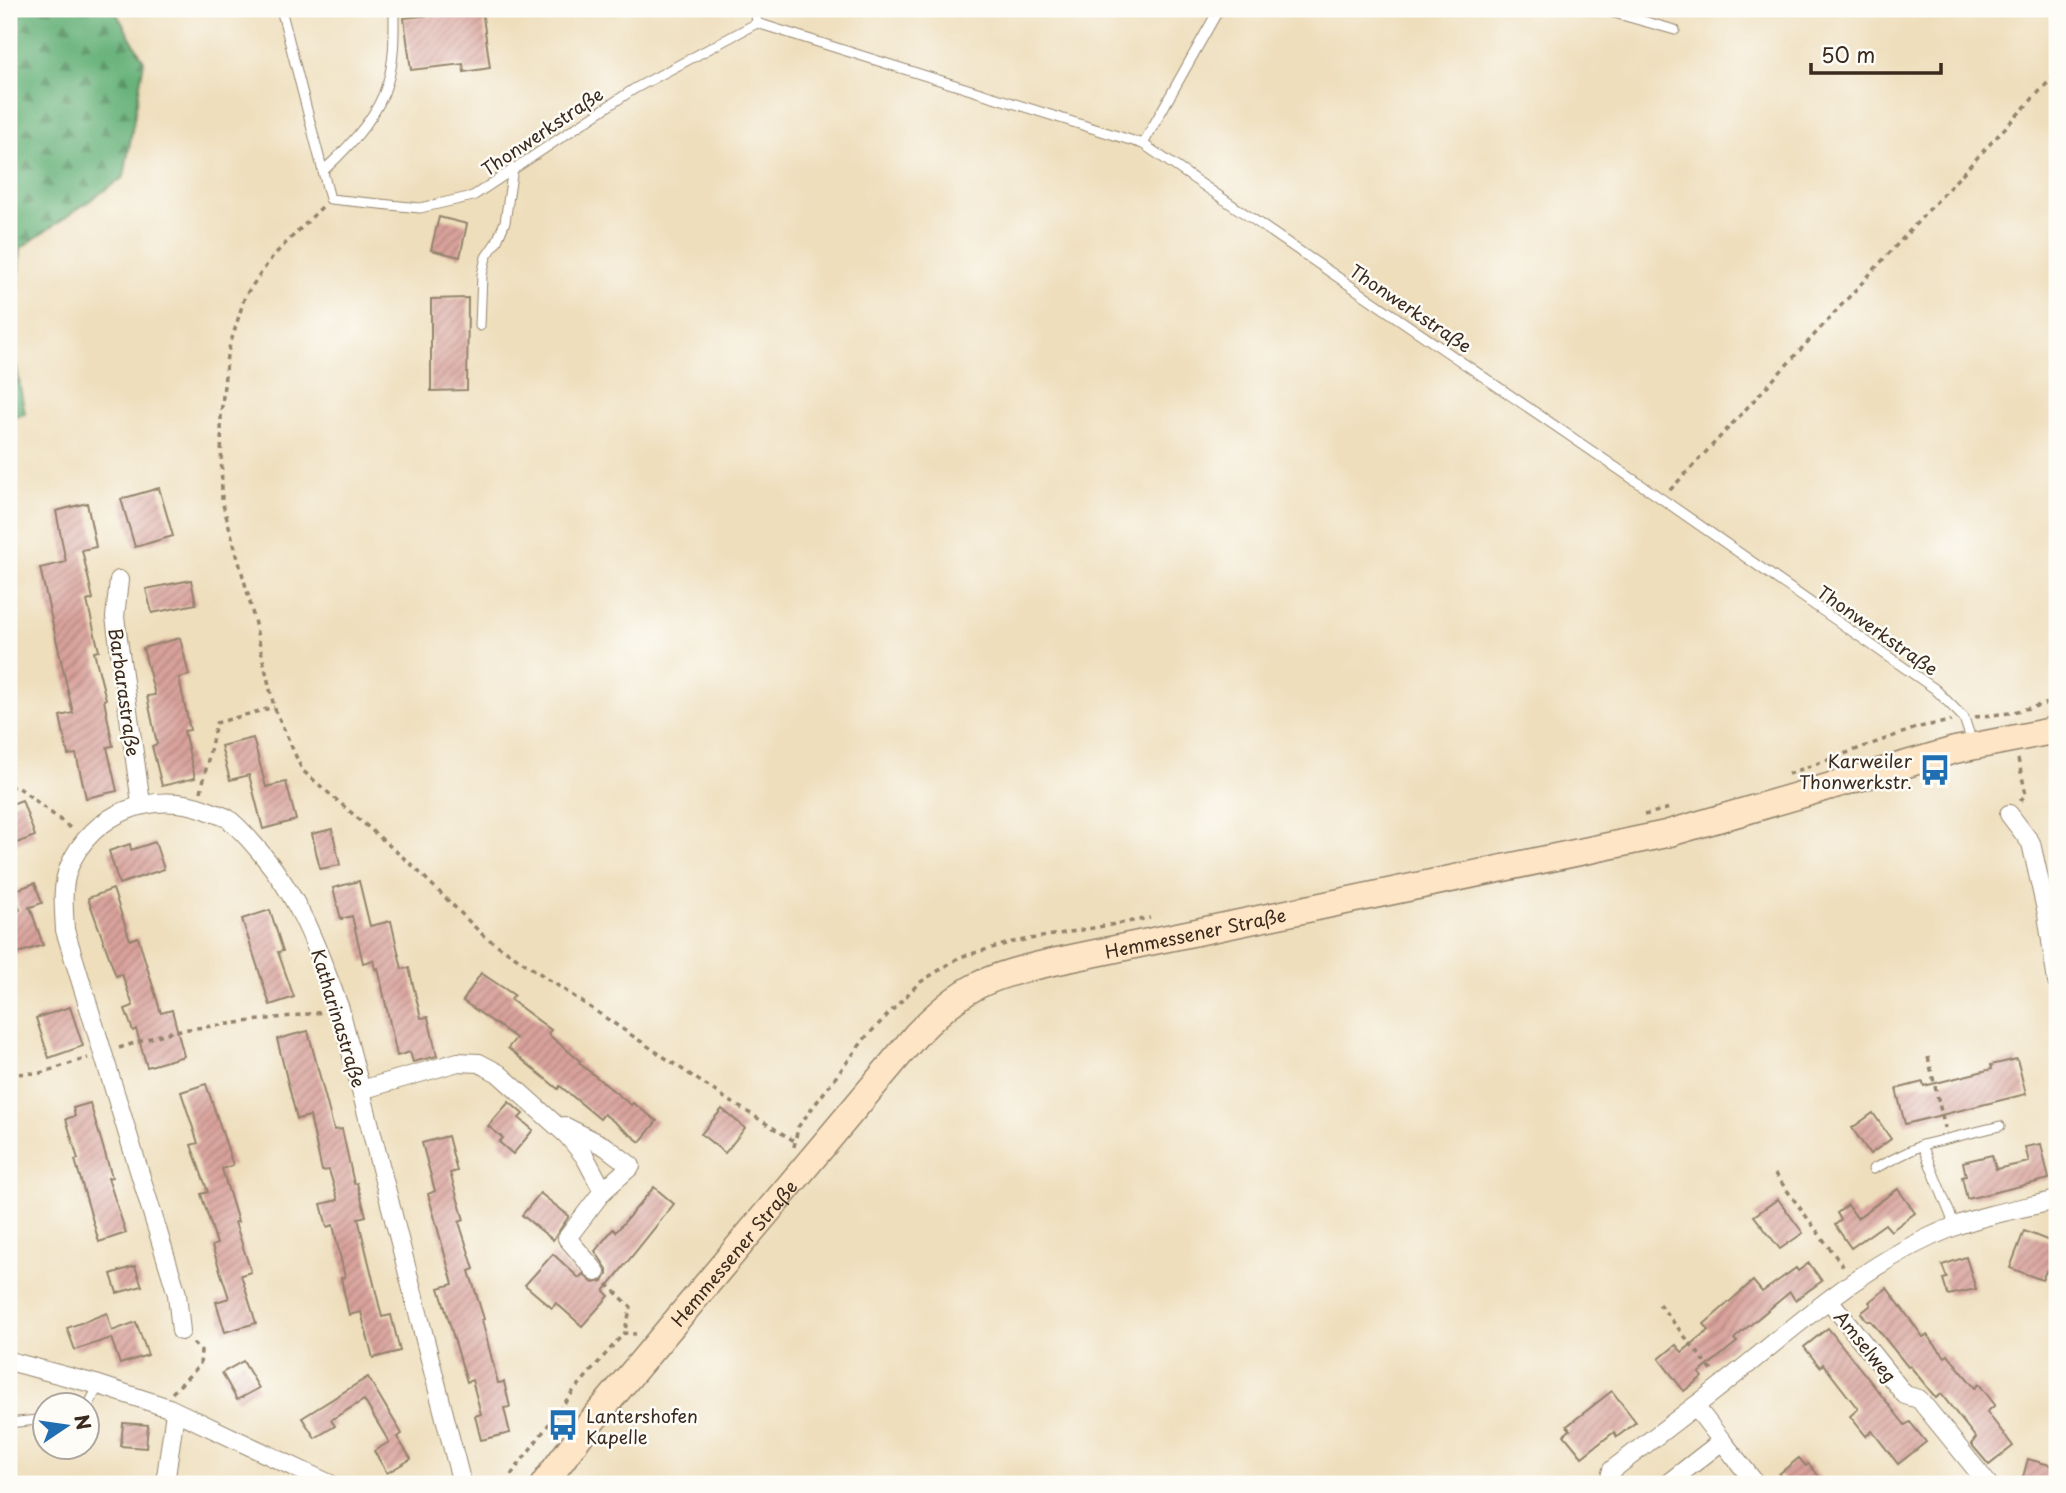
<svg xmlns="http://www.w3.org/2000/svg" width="2066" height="1493" viewBox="0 0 2066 1493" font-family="'Playpen Sans',sans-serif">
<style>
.forest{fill:url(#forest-firs);stroke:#526e4c;stroke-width:2}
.building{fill:url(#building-hatch)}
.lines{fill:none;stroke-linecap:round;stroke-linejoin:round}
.lane-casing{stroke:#94846d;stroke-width:11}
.street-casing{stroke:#94846d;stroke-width:20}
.secondary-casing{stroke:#94846d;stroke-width:29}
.path{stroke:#94846d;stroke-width:3.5;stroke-dasharray:5 5;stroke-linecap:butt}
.lane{stroke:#fff;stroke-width:9}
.street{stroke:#fff;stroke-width:18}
.secondary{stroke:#fde5c5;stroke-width:26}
.labels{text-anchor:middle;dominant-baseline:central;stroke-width:5;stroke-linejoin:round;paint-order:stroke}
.street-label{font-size:18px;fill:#3b2a1e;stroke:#fdfcf7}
.poi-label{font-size:18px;fill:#3b2a1e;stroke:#fdfcf7;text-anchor:end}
</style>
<defs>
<pattern id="forest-firs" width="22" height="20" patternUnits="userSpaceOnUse" patternTransform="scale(1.75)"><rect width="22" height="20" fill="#68b27a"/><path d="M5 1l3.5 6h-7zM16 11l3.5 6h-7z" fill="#579163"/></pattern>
<pattern id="building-hatch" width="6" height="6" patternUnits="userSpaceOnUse" patternTransform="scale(1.75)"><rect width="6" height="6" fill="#d9a29b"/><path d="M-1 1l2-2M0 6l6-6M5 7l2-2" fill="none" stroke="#b1847e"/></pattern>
</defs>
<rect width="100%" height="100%" fill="#fdfcf7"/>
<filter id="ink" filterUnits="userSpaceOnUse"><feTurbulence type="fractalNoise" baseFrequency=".0143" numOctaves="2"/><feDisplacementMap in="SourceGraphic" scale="14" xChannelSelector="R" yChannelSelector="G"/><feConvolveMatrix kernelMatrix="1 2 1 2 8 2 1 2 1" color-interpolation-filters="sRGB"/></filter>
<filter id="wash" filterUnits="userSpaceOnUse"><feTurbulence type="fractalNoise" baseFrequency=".00686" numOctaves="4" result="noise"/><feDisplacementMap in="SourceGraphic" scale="28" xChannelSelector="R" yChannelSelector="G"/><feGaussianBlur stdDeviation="1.57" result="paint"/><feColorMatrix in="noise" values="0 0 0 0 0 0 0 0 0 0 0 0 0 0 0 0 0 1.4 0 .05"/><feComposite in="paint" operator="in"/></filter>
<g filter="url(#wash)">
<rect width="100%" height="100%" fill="#eedebc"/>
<polygon class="forest" points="9,9 114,9 144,61 124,177 21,248 12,343 25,414 9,418"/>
<g id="blocks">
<g class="building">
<polygon points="455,9 482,9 490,68 464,72 463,64 411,70 404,18 455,12"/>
<polygon points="439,217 467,224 460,257 431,250"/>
<polygon points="468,298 467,390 431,391 431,299"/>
<polygon points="159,488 173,536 135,547 121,499"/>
<polygon points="87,503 96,547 82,550 93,599 87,601 99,651 94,652 106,699 104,700 113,746 107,747 117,791 86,798 76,754 68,755 60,716 73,713 40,568 66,562 56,511"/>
<polygon points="191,580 196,604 152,613 146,589"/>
<polygon points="180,638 189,675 179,678 190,730 184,731 195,778 162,786 152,746 157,744 147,696 155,695 143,648"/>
<polygon points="253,738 266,787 286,782 296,820 263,829 249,775 230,780 221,746"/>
<polygon points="22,800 35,836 9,846 9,805"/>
<polygon points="332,829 340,865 320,869 312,834"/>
<polygon points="155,842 164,869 119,884 109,851 130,844 131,850"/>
<polygon points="359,881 370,926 391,921 402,969 409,968 421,1018 428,1017 437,1056 413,1062 410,1052 397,1056 378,968 375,969 373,960 363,963 352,916 341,919 333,888"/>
<polygon points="35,883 42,903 28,908 30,907 43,945 9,956 9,914 20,910 13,891"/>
<polygon points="113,889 130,940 138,937 161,1013 172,1010 184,1056 147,1067 136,1029 133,1031 125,1009 133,1006 122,974 116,976 88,898"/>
<polygon points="270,910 283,951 278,952 294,997 270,1005 242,919"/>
<polygon points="481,973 514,995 511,1000 551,1030 548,1034 580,1061 579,1063 631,1105 633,1103 657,1121 640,1142 604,1114 600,1119 560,1086 558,1089 508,1048 516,1038 463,1001"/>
<polygon points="70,1007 83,1046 49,1058 36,1018"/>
<polygon points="308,1031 334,1130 342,1129 354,1184 357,1183 366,1216 358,1218 382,1317 391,1315 400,1351 373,1358 361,1312 349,1315 341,1278 345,1277 333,1225 327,1227 321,1204 338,1200 329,1170 322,1171 310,1116 297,1119 277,1039"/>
<polygon points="2017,1059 2026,1094 1905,1124 1896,1089 1923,1082 1924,1086 1992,1069 1991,1065"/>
<polygon points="206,1084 233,1165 222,1169 238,1222 235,1222 251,1272 241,1275 256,1323 225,1332 216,1302 229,1298 212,1246 217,1244 201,1194 208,1192 191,1145 198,1143 181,1092"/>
<polygon points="509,1102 523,1114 519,1118 533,1130 513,1154 499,1142 503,1138 488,1126"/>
<polygon points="90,1103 112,1177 108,1178 126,1233 99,1242 75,1160 78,1159 66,1119 75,1116 73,1108"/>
<polygon points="722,1109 745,1128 725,1153 701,1134"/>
<polygon points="1873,1113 1891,1139 1870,1154 1852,1128"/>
<polygon points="448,1136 457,1171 450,1173 464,1220 459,1222 474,1269 469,1271 484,1319 482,1320 498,1383 504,1382 510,1407 504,1408 510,1433 481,1440 475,1416 481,1414 472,1380 467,1382 439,1288 453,1284 428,1194 435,1191 422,1143"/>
<polygon points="2041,1144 2049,1179 1967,1199 1962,1177 1966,1176 1963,1162 1992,1155 1996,1169 2029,1162 2025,1147"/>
<polygon points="654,1187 674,1204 604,1291 609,1296 582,1326 556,1303 552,1308 525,1285 553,1254 579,1278 583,1274 593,1283 603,1281 607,1275 607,1269 595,1251 613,1229 616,1232"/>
<polygon points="1898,1189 1915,1213 1891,1231 1885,1224 1851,1248 1835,1225 1841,1220 1837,1213 1848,1205 1857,1218"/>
<polygon points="540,1193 569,1216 553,1240 522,1215"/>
<polygon points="1778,1199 1803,1233 1780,1249 1754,1216"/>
<polygon points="2024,1231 2057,1244 2057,1263 2053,1274 2046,1271 2042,1280 2010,1268"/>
<polygon points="1966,1257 1976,1289 1948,1295 1943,1279 1947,1278 1942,1265"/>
<polygon points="1809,1263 1822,1281 1795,1300 1790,1292 1738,1335 1734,1339 1737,1342 1699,1373 1702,1377 1684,1391 1659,1359 1676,1345 1682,1352 1709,1330 1704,1324 1753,1281 1762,1292 1796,1268 1798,1271"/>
<polygon points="135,1266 142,1286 117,1293 111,1274"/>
<polygon points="1887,1288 1923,1337 1927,1335 1945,1357 1948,1355 1975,1388 1979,1384 1995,1405 1987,1412 2013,1446 1989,1465 1971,1444 1976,1438 1941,1394 1936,1398 1910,1366 1908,1367 1871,1321 1867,1321 1861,1313 1871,1305 1869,1302"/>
<polygon points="107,1313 112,1331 136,1322 148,1355 120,1364 111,1338 75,1350 67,1328"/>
<polygon points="1828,1328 1905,1425 1910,1422 1926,1442 1898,1464 1872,1431 1866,1436 1850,1416 1858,1409 1823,1364 1820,1367 1804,1347"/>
<polygon points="243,1361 259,1388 237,1400 222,1373"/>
<polygon points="368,1377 402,1434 397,1437 411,1459 387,1473 374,1451 389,1442 364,1400 331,1420 335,1426 315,1438 302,1418"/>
<polygon points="1612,1391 1636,1422 1617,1437 1614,1432 1582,1457 1564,1435 1570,1430 1567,1426"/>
<polygon points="123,1423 148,1425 146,1448 121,1446"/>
<polygon points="1799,1458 1806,1466 1809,1464 1825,1484 1787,1484 1779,1474"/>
<polygon points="2028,1459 2057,1467 2054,1484 2021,1484"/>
</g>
</g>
</g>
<g filter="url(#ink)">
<use href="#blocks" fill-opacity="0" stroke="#94846d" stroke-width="2"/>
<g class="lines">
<defs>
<g id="lane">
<polyline points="281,9 330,199 420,208 473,196 634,89 757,23 1143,144 1662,499 1935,689 1964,718 1973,745"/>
<polyline points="755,9 757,23"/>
<polyline points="1600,9 1675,30"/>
<polyline points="1143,144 1219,9"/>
<path d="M323 171C346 150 378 116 387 84 395 60 394 34 394 9"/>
<polyline points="480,326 482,275 486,257 497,241 505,222 513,168"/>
<polyline points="1873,1169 1922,1145"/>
<polyline points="1955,1226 1922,1145 2000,1126"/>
<polyline points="88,1406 99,1385"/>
<polyline points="9,1423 46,1419"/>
</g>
<g id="street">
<polyline points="119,580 115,617 141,803"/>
<polyline points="2009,814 2031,843 2047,914 2057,982"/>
<polyline points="361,1090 458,1062 479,1063 498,1073 567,1135 585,1157 603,1191 567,1238 596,1272"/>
<polyline points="564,1126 606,1147 631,1166 603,1191"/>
<polyline points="1829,1300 1905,1395 1919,1399 1988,1484"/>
<path d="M181 1331 177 1294 65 930C64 909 61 887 69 867 91 813 154 789 207 810 213 813 221 815 227 818 239 827 251 841 261 853 302 901 318 951 340 1009L462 1484"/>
<polyline points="9,1361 99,1385 169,1408 330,1484"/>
<polyline points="1722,1441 1756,1484"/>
<polyline points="165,1484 175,1412"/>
<polyline points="1608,1484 1612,1470 1695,1406"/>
<path d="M1667 1484 1722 1441 1695 1406C1778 1344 1855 1265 1953 1227 1985 1214 2024 1208 2057 1200"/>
</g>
<g id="secondary">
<path id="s1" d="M544 1484 581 1434 916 1035C964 985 987 977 1053 962L1666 834 1955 750 2057 730"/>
</g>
</defs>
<use href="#lane" class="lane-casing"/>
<use href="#street" class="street-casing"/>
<use href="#secondary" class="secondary-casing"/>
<g class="path">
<polyline points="322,207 273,256 245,296 227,355 221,416 222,501 249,598 274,707 302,770 413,866 484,936 725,1098 796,1142"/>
<path d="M1670 490C1801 352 1926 210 2057 73"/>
<polyline points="1975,717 2009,713 2057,701"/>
<polyline points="2018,759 2026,794 2020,801"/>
<polyline points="1788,774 1919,727 1951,721"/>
<polyline points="9,787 18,787 73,830"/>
<polyline points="201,792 216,723 274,707"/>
<polyline points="1644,815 1670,808"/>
<polyline points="119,1048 173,1031 324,1012"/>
<polyline points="1928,1057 1945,1128"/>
<polyline points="9,1074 40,1073 88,1058"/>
<polyline points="794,1147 798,1127 866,1037 919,983 960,957 1013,942 1150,918"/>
<polyline points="1775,1174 1845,1269"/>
<polyline points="607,1284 631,1307 624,1333"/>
<polyline points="1659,1304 1713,1372"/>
<polyline points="172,1393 200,1365 201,1351 193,1343"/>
<polyline points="507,1484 508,1479 572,1393 624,1333 636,1334"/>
</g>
<use href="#lane" class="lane"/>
<use href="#street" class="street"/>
<use href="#secondary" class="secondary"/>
</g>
</g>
<defs>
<symbol id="bus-bare" viewBox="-9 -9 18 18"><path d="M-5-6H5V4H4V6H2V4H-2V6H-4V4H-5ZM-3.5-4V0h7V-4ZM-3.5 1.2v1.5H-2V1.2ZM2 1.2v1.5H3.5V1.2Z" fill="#1f6fb2" stroke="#fdfcf7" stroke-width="2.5" paint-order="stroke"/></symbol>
</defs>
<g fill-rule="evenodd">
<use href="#bus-bare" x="1913" y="748" width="44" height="44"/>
<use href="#bus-bare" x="541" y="1403" width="44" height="44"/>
</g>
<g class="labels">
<g class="street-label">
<text transform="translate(542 131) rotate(-34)">Thonwerkstraße</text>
<text transform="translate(1411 308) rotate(34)">Thonwerkstraße</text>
<text transform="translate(1878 630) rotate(35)">Thonwerkstraße</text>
<text transform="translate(125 692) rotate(82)">Barbarastraße</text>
<text stroke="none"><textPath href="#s1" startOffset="887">Hemmessener Straße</textPath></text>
<text transform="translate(339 1018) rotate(73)">Katharinastraße</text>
<text stroke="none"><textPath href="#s1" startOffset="299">Hemmessener Straße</textPath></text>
<text transform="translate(1866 1346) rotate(51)">Amselweg</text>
</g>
<g class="poi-label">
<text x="1912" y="760">Karweiler<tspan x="1912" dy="21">Thonwerkstr.</tspan></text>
<text x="586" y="1415" text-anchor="start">Lantershofen<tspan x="586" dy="21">Kapelle</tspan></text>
</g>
</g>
<rect width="2066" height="1493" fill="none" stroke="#fdfcf7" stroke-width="35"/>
<g transform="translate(66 1426) rotate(77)"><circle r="33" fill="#fdfcf7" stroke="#afa8a0" stroke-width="2"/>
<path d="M0-5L12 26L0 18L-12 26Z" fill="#1f6fb2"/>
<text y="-10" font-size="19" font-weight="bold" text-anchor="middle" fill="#3b2a1e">N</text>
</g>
<path d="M1811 63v10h130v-10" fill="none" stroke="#3b2a1e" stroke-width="3.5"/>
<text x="1821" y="63" font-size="21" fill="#3b2a1e" stroke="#fdfcf7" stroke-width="5" paint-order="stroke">50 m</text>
</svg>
